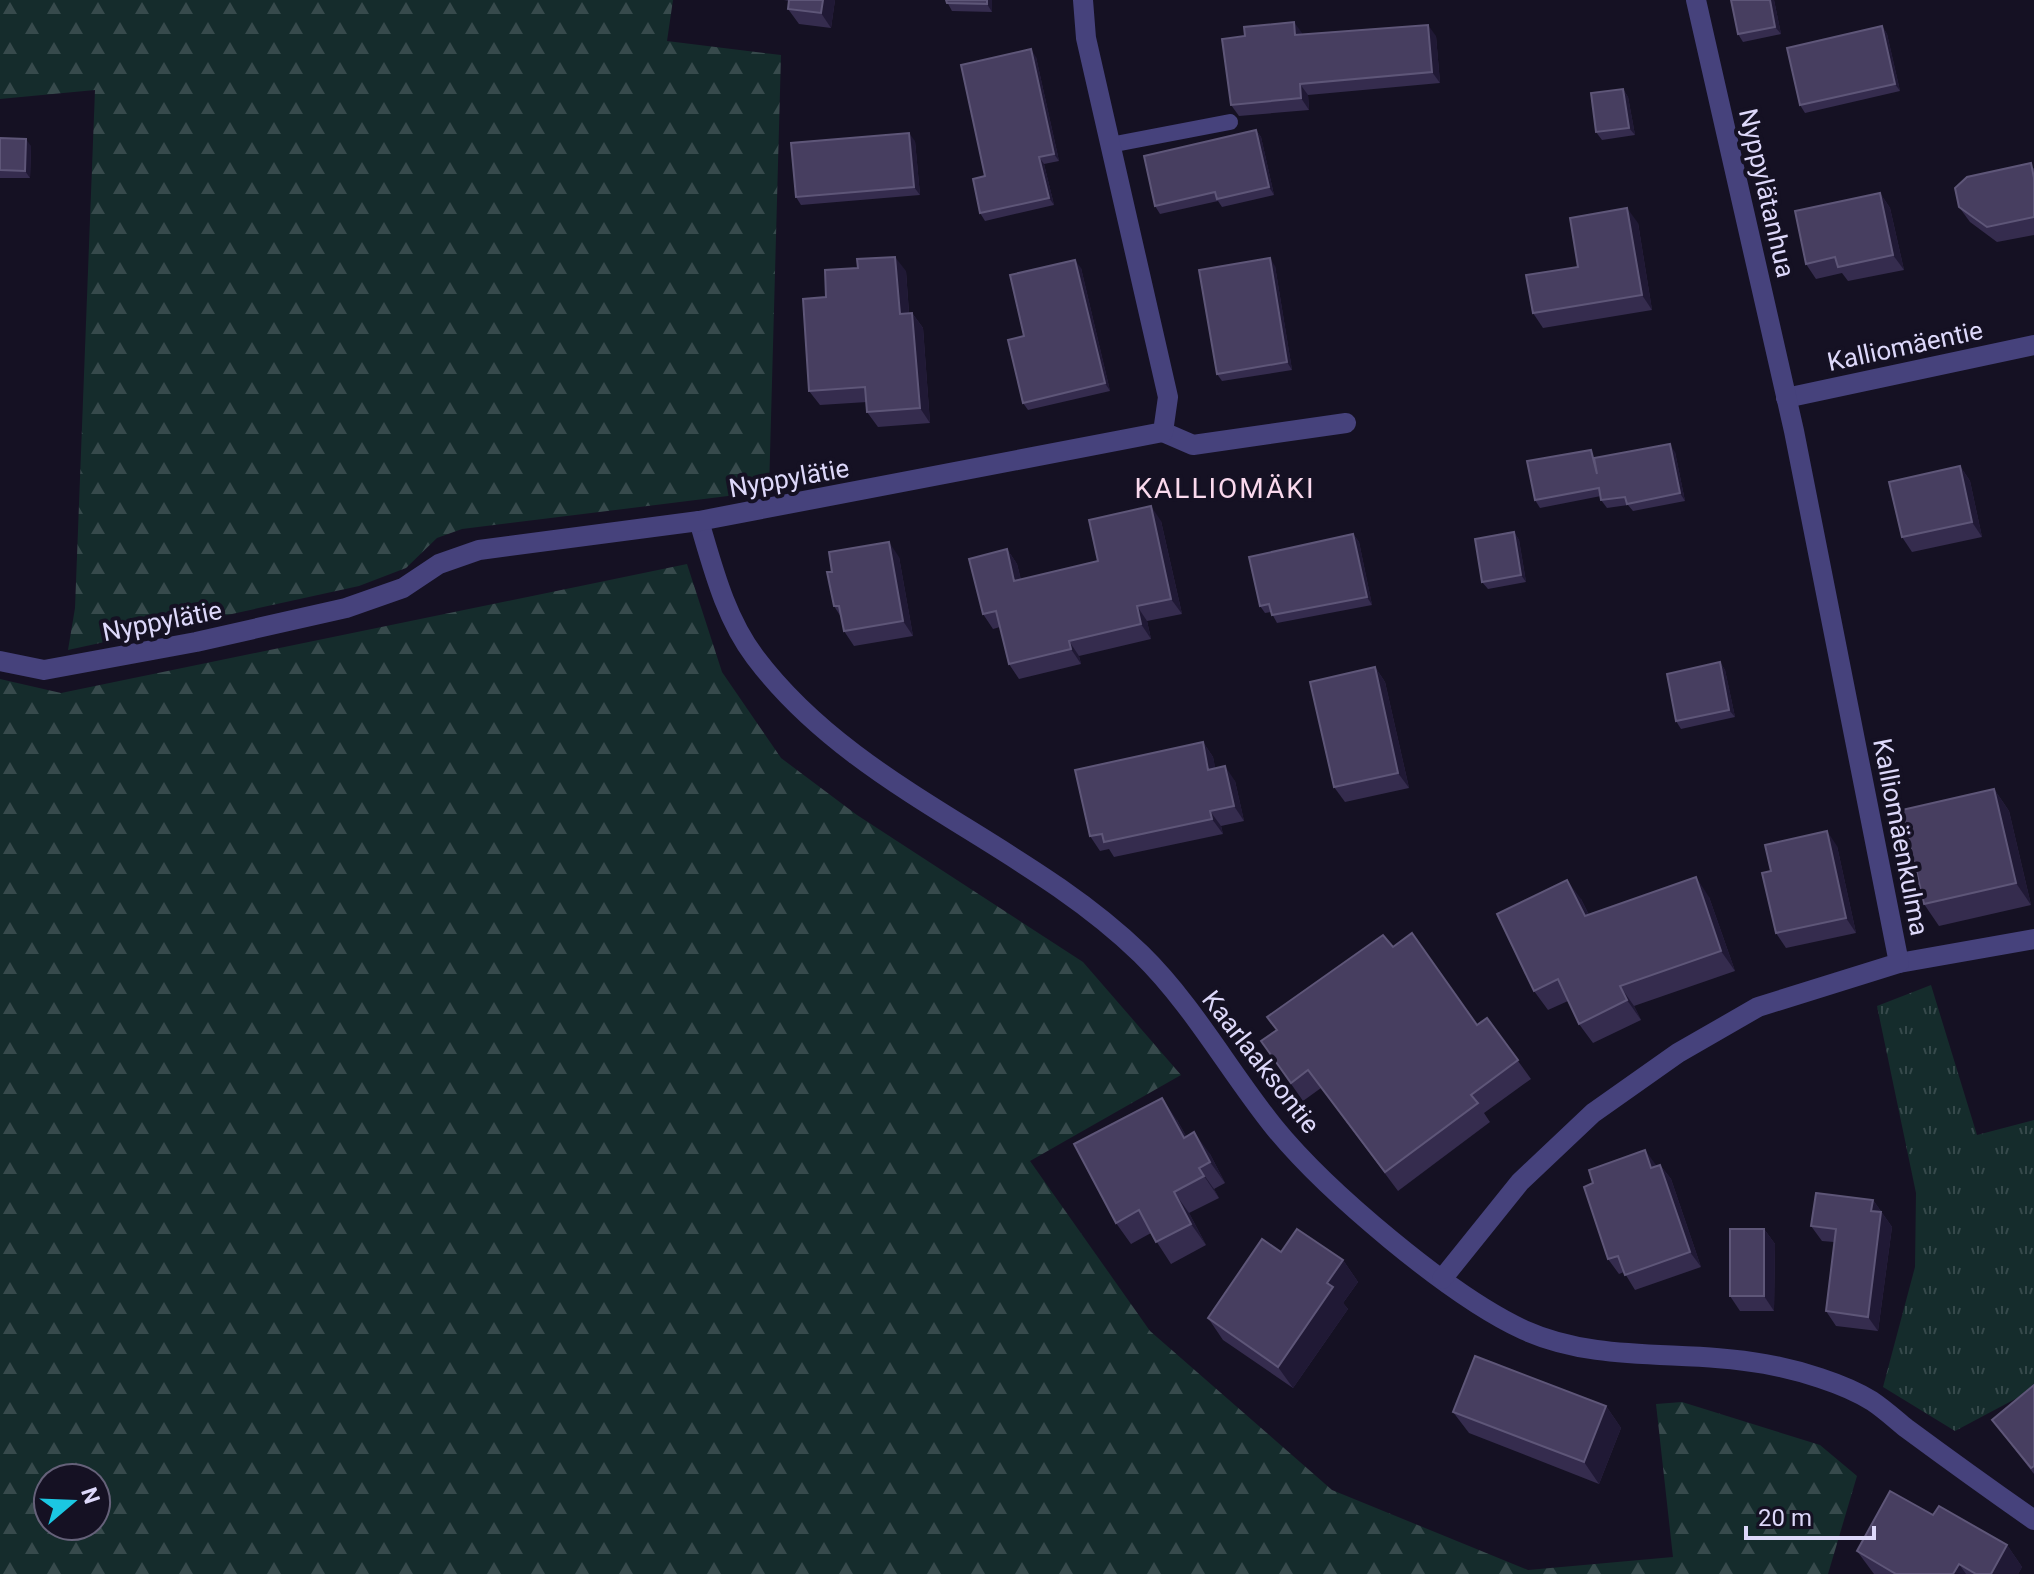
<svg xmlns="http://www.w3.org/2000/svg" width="2034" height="1574" viewBox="0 0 2034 1574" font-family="Roboto,sans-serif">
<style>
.grass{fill:url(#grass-tufts)}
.forest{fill:url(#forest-firs);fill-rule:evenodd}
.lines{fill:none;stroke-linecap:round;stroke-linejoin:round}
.service{stroke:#46427c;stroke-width:16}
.minor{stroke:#46427c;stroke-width:20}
.wall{fill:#352c4e}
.shaded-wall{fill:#201935}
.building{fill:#473e60;stroke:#5e5678;stroke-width:2}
.labels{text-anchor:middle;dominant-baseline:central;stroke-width:8;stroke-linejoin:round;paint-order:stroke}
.street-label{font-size:26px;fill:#ddd8fa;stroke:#151123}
.neighbourhood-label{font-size:28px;letter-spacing:2px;fill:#fad9ed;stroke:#151123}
</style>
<defs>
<pattern id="grass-tufts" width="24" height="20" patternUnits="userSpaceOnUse" patternTransform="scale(2)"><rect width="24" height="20" fill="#152c2c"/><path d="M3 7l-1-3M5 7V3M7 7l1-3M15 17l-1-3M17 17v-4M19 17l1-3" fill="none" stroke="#374a4c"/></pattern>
<pattern id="forest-firs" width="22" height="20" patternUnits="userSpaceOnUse" patternTransform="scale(2)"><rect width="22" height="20" fill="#152c2c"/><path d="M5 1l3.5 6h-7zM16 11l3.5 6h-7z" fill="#374a4c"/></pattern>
</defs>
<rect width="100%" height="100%" fill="#151123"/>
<polygon class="grass" points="1931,985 1977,1135 2034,1120 2034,1389 1955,1431 1883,1387 1915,1267 1916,1193 1877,1006"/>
<g class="forest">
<polygon points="0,0 673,0 667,41 781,55 769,491 462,529 437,538 406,568 359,586 68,650 75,608 95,90 0,99"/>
<path d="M687 564 722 672 781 758 857 815 1083 962 1181 1075 1030 1161 1150 1331 1332 1490 1528 1570 1673 1557 1656 1404 1682 1402 1820 1445 1857 1476 1828 1574H0V679L61 693ZM48 1478H96V1526H48Z"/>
</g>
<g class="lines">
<polyline class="service" points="1110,145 1230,122"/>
<g class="minor">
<polyline points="1786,398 2034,345"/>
<polyline points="1163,432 1193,445 1346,423"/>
<path d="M699 521C713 568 725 617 755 657 855 790 1025 841 1141 954 1193 1005 1229 1071 1274 1127 1326 1191 1450 1296 1524 1330 1599 1364 1685 1349 1765 1364 1798 1370 1843 1383 1872 1401 1884 1409 1895 1419 1906 1428 1948 1459 1991 1490 2034 1520"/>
<polyline points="0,661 44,670 196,642 346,608 403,588 439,564 479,550 699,521 1163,432 1168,397 1086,38 1083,0"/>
<polyline points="1899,963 2034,939"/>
<polyline points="1442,1279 1520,1182 1593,1113 1678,1053 1758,1007 1899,963 1794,431 1696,0"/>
</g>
</g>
<g class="wall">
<polygon points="784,0 835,0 831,28 799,24 788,9 789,1"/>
<polygon points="946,0 992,0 992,12 952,11"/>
<polygon points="1774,0 1781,34 1743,42 1738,34"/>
<polygon points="1882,26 1887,34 1900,91 1805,113 1800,105"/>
<polygon points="1302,33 1302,34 1436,36 1440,83 1308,95 1309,110 1239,116 1231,105"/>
<polygon points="1036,57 1059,161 1044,164 1054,205 985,221 980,213 985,176"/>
<polygon points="1623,89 1628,97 1635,135 1602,140 1596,132"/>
<polygon points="1256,130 1261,137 1274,195 1222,207 1218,201 1160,214 1155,206"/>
<polygon points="0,138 31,146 30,178 0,178"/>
<polygon points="915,141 920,195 801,205 796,197"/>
<polygon points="2034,168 2034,235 1997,242 1970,222 1959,207"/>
<polygon points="1880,193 1890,208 1904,270 1848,281 1842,273 1816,279 1806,264"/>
<polygon points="1638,223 1652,310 1543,328 1533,313 1578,267"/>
<polygon points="1275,266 1292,370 1222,381 1217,374"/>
<polygon points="1081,268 1110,391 1028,410 1023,403 1024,336"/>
<polygon points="906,271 909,313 912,313 923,328 930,423 878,427 867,412 867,402 820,405 809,391"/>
<polygon points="1675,452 1685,501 1633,511 1628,505 1607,508 1601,500 1601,496 1540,508 1535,500 1596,458"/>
<polygon points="1960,466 1970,481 1982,537 1912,552 1902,537"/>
<polygon points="1161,521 1182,614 1147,621 1151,639 1079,656 1081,664 1019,679 1009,664 1000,627 993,629 983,614 1007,549 1017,564 1021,580 1098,561"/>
<polygon points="1514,532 1519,540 1526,582 1488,589 1482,582"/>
<polygon points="1353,534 1359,542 1372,605 1277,623 1271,612 1265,613 1260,606"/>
<polygon points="899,557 913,636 854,646 844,631 841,617 834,606"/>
<polygon points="1720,662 1725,670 1735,717 1681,729 1676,721"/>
<polygon points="1375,667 1385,682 1409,788 1345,802 1334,787"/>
<polygon points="1203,742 1213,757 1215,768 1235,781 1244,821 1221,826 1223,834 1114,857 1109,849 1100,851 1090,836"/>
<polygon points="1994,789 2009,811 2031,905 1939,926 1924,904"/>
<polygon points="1837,846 1856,933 1786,948 1776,933 1771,871"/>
<polygon points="1709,897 1735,971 1634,1006 1641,1020 1593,1043 1579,1024 1568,1001 1548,1010 1534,991 1581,899 1589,915"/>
<polygon points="1393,947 1477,1025 1487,1018 1531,1079 1484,1113 1490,1122 1398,1191 1321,1088 1303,1101 1261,1041"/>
<polygon points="1177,1120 1186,1136 1210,1154 1225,1183 1214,1189 1219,1198 1189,1213 1206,1245 1171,1264 1151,1233 1131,1244 1116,1223"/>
<polygon points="1660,1165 1671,1179 1701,1267 1635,1290 1624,1272 1619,1274 1608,1259 1656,1166"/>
<polygon points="1873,1200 1892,1227 1878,1331 1836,1326 1826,1311 1834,1242 1822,1241 1811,1226"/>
<polygon points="1764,1229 1775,1244 1774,1311 1740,1311 1730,1296"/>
<polygon points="1281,1252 1343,1260 1358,1282 1343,1303 1348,1309 1293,1388 1223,1340 1208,1318"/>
<polygon points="2034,1385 2034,1474 1992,1420"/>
<polygon points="1606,1406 1621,1428 1599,1484 1469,1433 1453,1412"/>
<polygon points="1933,1515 2007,1545 2022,1567 2018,1574 1874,1574 1857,1551"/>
</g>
<g class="shaded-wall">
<polygon points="823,0 835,0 831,28 821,13"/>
<polygon points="987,0 992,0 992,12 987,4"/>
<polygon points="1770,0 1774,0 1781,34 1775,27"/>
<polygon points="1294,22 1302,33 1303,46 1295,35"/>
<polygon points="1428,25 1436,36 1440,83 1432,72"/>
<polygon points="1882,26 1887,34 1900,91 1895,84"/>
<polygon points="1031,49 1036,57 1059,161 1054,154"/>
<polygon points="1300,84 1308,95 1309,110 1301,98"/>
<polygon points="1623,89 1628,97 1635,135 1629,128"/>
<polygon points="1256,130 1261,137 1274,195 1269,187"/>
<polygon points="909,133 915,141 920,195 914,187"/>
<polygon points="26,139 31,146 30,178 25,171"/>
<polygon points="1039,157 1044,164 1054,205 1049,198"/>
<polygon points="1880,193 1890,208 1904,270 1893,255"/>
<polygon points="1627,208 1638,223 1652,310 1642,295"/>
<polygon points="895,257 906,271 910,328 900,314"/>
<polygon points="1270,258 1275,266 1292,370 1287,362"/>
<polygon points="1075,260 1081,268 1110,391 1105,383"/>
<polygon points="912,313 923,328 930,423 920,408"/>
<polygon points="1670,444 1675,452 1685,501 1680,493"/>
<polygon points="1960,466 1970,481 1982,537 1972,522"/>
<polygon points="1151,506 1161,521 1182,614 1171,599"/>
<polygon points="1514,532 1519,540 1526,582 1521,575"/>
<polygon points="1353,534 1359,542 1372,605 1367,597"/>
<polygon points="889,542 899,557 913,636 903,621"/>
<polygon points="1007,549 1017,564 1025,596 1014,581"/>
<polygon points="1137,606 1147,621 1151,639 1141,624"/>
<polygon points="1069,641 1079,656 1081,664 1071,649"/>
<polygon points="1720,662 1725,670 1735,717 1729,710"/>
<polygon points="1375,667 1385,682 1409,788 1398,773"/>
<polygon points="1203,742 1213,757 1219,785 1208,770"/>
<polygon points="1225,766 1235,781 1244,821 1234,806"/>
<polygon points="1994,789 2009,811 2031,905 2016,883"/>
<polygon points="1210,811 1221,826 1223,834 1212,819"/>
<polygon points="1827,831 1837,846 1856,933 1846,918"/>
<polygon points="1696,877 1709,897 1735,971 1721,951"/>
<polygon points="1567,880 1581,899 1599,936 1585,916"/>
<polygon points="1620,986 1634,1006 1641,1020 1627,1000"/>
<polygon points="1162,1098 1177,1120 1199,1159 1184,1138"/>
<polygon points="1194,1132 1210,1154 1225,1183 1210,1162"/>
<polygon points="1645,1150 1656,1165 1662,1182 1651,1168"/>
<polygon points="1660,1165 1671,1179 1701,1267 1690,1252"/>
<polygon points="1199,1168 1214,1189 1219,1198 1204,1176"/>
<polygon points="1174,1192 1189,1213 1206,1245 1191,1224"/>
<polygon points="1873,1200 1892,1227 1878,1331 1868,1317 1871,1211"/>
<polygon points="1764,1229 1775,1244 1774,1311 1764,1296"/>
<polygon points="1343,1260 1358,1282 1343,1303 1348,1309 1293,1388 1278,1367 1327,1283"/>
<polygon points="1606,1406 1621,1428 1599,1484 1584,1462"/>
<polygon points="2007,1545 2022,1567 2018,1574 1991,1574"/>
<polygon points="1959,1564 1966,1574 1953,1574"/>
</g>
<g class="building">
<polygon points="789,0 823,0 821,13 788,9"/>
<polygon points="946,0 987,0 987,4 947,3"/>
<polygon points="1731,0 1770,0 1775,27 1738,34"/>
<polygon points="1294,22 1295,35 1428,25 1432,72 1300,84 1301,98 1231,105 1222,39 1245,36 1244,27"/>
<polygon points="1882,26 1895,84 1800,105 1787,48"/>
<polygon points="1031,49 1054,154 1039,157 1049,198 980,213 973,179 985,176 961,65"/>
<polygon points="1623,89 1629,128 1596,132 1591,93"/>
<polygon points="1256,130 1269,187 1217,199 1215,192 1155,206 1144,156"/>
<polygon points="909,133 914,187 796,197 791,143"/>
<polygon points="0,138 26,139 25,171 0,170"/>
<polygon points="2031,163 2034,178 2034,217 1987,227 1959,207 1955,188 1967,177"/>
<polygon points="1880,193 1893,255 1838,267 1835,257 1806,264 1795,211"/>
<polygon points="1627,208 1642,295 1533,313 1526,275 1578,267 1570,218"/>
<polygon points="895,257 900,314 912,313 920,408 867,412 865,387 809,391 803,299 826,297 825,270 858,268 857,259"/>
<polygon points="1270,258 1287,362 1217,374 1199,270"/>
<polygon points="1075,260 1105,383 1023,403 1008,340 1024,336 1010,275"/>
<polygon points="1670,444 1680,493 1627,504 1625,497 1601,500 1599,488 1535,500 1527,461 1591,450 1597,474 1594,458"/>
<polygon points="1960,466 1972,522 1902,537 1889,482"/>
<polygon points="1151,506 1171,599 1137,606 1141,624 1069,641 1071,649 1009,664 996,611 983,614 969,559 1007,549 1014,581 1098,561 1089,520"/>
<polygon points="1514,532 1521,575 1482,582 1475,539"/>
<polygon points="1353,534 1367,597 1272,615 1269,604 1260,606 1249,557"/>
<polygon points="889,542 903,621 844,631 839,606 834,606 827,572 832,572 829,552"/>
<polygon points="1720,662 1729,710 1676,721 1667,674"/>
<polygon points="1375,667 1398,773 1334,787 1310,682"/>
<polygon points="1203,742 1208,770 1225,766 1234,806 1210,811 1212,819 1104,842 1102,834 1090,836 1075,770"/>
<polygon points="1994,789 2016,883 1924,904 1902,810"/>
<polygon points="1827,831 1846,918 1776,933 1762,873 1771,871 1765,845"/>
<polygon points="1696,877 1721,951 1620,986 1627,1000 1579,1024 1558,979 1534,991 1497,914 1567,880 1585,916"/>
<polygon points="1412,933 1477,1025 1487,1018 1518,1060 1471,1095 1478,1103 1385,1172 1308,1070 1291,1083 1261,1041 1277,1030 1267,1017 1383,935 1393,947"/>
<polygon points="1162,1098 1184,1138 1194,1132 1210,1162 1199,1168 1204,1176 1174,1192 1191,1224 1156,1242 1139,1210 1116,1223 1074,1144"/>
<polygon points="1645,1150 1651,1168 1660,1165 1690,1252 1625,1275 1618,1256 1608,1259 1584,1187 1593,1183 1589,1170"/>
<polygon points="1816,1193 1873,1200 1871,1211 1881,1212 1868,1317 1826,1311 1836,1229 1811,1226"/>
<polygon points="1297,1229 1343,1260 1327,1283 1333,1287 1278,1367 1208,1318 1262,1239 1281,1252"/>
<rect x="1730" y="1229" width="34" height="67"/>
<polygon points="1475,1356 1606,1406 1584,1462 1453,1412"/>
<polygon points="2034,1385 2034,1466 2031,1468 1992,1420"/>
<polygon points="1890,1491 1933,1515 1939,1506 2007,1545 1991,1574 1976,1574 1959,1564 1953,1574 1896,1574 1857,1551"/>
</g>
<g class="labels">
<g class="street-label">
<text transform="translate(1767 193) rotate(77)">Nyppylätanhua</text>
<text transform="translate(1905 346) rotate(-12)">Kalliomäentie</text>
<text transform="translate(789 478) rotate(-10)">Nyppylätie</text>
<text transform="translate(162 621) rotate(-11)">Nyppylätie</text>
<text transform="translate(1901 837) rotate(79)">Kalliomäenkulma</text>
<text transform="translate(1261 1062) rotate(52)">Kaarlaaksontie</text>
</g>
<g class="neighbourhood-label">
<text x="1225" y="488">KALLIOMÄKI</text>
</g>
</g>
<g transform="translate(72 1502) rotate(71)"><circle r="38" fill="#151123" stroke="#656179" stroke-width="2"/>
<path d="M0-6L14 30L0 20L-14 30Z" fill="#1bc7e2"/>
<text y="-12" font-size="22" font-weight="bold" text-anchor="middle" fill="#ddd8fa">N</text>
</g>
<path d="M1746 1526v12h128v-12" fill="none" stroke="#ddd8fa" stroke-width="4"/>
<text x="1758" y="1526" font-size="24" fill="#ddd8fa" stroke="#151123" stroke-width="6" paint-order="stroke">20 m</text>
</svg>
